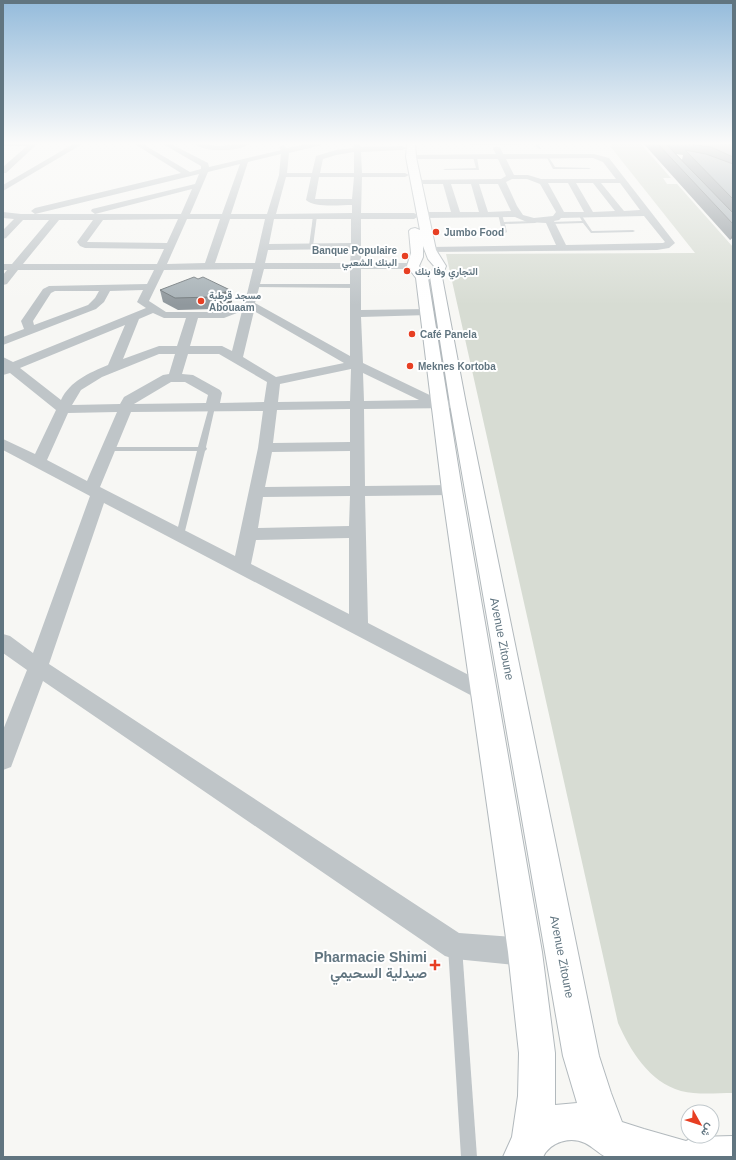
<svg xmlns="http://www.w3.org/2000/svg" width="736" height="1160" viewBox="0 0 736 1160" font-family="Helvetica,Vazirmatn,sans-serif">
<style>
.green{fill:#d7dcd3}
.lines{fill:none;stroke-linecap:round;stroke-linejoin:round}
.secondary-casing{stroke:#b2b9bd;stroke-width:2}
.lane{fill:#bfc5c8;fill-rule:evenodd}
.street{fill:#bfc5c8;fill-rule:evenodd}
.secondary{fill:#fff;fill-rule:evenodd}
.wall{fill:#90989d;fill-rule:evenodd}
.shaded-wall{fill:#757c7f}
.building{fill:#a7b1b6;stroke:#757c7f}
.poi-dot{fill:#e73f23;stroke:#fff;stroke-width:1.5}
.labels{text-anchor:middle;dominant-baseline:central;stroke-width:4;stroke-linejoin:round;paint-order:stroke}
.far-poi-label{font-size:10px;font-weight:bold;fill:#617580;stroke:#fff;text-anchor:start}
.street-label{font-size:12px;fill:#617580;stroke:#fff}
.near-poi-label{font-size:14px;font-weight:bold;fill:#617580;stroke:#fff;text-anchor:end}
</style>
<rect width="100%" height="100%" fill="#f7f7f4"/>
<path class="green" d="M611 143H640L671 178H663L667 184H677L733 247V1093C716 1093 697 1095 681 1091 649 1082 630 1050 618 1023L446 254 695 253 610 146Z"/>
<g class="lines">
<defs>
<path id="secondary" d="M407 143H415L416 157 436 250 446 266 442 277 466 404 599 1056 611 1093 622 1122 644 1129 686 1141 695 1137 733 1136V1157H606C598 1153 593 1147 585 1143 570 1136 550 1142 543 1157H503L512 1137 518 1096 519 1053 508 952 442 490 416 278 407 266 411 253 409 231 411 229 415 228 420 230 406 157ZM423 246 428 259 434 266 430 277 450 404 563 1056 577 1103 555 1105V1053L542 952 462 490 428 278 419 266 423 257Z"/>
</defs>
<use href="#secondary" class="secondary-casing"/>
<g class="lane">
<polygon points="534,143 538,143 541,149 539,149"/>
<polygon points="475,156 477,157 479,170 445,170 443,169 476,168 473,157"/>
<polygon points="546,156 548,156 555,167 591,168 589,169 553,169"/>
<polygon points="500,213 502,214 504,222 535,221 537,222 535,223 505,224 507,232 505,233 463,233 461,232 463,231 502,231 498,214"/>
<polygon points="580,213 592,231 633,230 635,231 633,232 591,233 583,223 550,224 548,223 550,222 582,221 578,214"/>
<polygon points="315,215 317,216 313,246 311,247 309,246 313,216"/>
<polygon points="254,284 356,284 359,286 356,288 252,287 252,285"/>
<polygon points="212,405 215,407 206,447 207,449 205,451 184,535 180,538 176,535 197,451 109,451 105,449 109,447 198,447 209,407"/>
<polygon points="455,940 460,942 462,947 477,1157 461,1157 448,947 450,942"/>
</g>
<g class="street">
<polygon points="3,143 42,143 36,145 6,173 3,173 3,167 27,146 3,146"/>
<polygon points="75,143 84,143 3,191 3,185"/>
<path d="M133 143H141L190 172 201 169V166L161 143H169L208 163 209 167 281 150 279 147 283 145 287 148 311 143H322V145L289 153 287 173H312L316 156 336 150 353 148 354 143H360L361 147 402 146 406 148 402 150 361 152 362 173H405L409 175 405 177H362L361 213H414L419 216 414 219H361V263H413L418 266 413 269H361V310L428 309 432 310 434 312 432 314 428 315 361 317 363 363 440 400 460 401 462 404 460 407 455 408 364 409 365 486 452 485 458 486 460 490 458 494 452 495 365 496 368 623 492 687 495 693 492 699 485 702 478 699 104 503 49 664 459 933 525 938 535 942 539 952 535 962 525 966 455 959 445 956 43 681 11 767 3 770V730L27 670 3 653V634L10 636 33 653 90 496 3 450V439L35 454 56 410 10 373 3 375V357L13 362 146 308 137 302 143 290 110 291 104 302 96 309 3 345V337L24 329 21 321 43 289 49 286 147 284 154 270H18L7 284 3 285V275L7 270H3V264H12L49 220H23L6 238 3 239V230L14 219 3 218V212L21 214H181L192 189 95 214 91 211 92 209 195 184 199 174 35 214 31 211 35 208 181 173ZM354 152V173H320L323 159 336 155ZM281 154 279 175 267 214H231L248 162ZM240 164 222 214H190L208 172ZM286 177H311L306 200C314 208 340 205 352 205V213L276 214ZM319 177H354L352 199H315ZM178 219 167 243 87 242 103 220ZM187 219H220L205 263 167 264ZM230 219H265L255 263H215ZM274 219H351V243L269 244ZM59 220H93L77 242 80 246 85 248 164 249 157 264H23ZM351 249 350 263H265L268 250ZM253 269 245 302 222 312H166L149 301 164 270ZM264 269H350V356L255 303ZM55 291H99L95 298 88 305 34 325 33 321 51 293ZM242 311 232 351 222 346H190L198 318H224ZM254 311 344 363 276 377 243 357ZM153 313 164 318H186L177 346H159L123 359 139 319ZM125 325 108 365C89 373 70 381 61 400L20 368ZM159 354H175L169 374 163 375 124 397 120 404 72 405 81 390 102 377ZM188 354H219L267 382 264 402 220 403 222 393 220 390 193 375 182 374ZM351 369 350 401 278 402 280 384ZM363 373 419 400 364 401ZM171 382H185L208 395 206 403 134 404ZM350 409V442L273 443 277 410ZM263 411 258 448 235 556 100 487 131 412ZM117 412 87 481 47 460 68 413ZM350 451V486L265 487 272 452ZM350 496 349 526 258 528 263 497ZM349 538V614L251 564 256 540Z"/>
<path d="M193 143C201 142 208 145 216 146 228 146 240 142 252 143 240 152 204 153 193 143Z"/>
<path d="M494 147H500L503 154H594L609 158 675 243 669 248 657 250 426 252 425 250 426 248 430 247 556 245 546 223 527 222 515 217 423 218 418 215 423 212H451L443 184H413L412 182 413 180 501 179 506 176 498 159H408V155L496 154 493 149ZM593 158 603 162 616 179H541L528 175H514L506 159ZM512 179H527L540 184 556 212 553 216 534 218 523 215 517 206 506 182ZM548 183H568L584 212H564ZM576 183H593L615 211 593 212ZM601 183H620L640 210 624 211ZM451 184H471L479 212H460ZM479 184H498L511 211 488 212ZM644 216 665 242 663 243 566 245 554 221 559 220 561 218Z"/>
</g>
<use href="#secondary" class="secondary"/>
</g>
<g class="wall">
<polygon points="464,143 534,143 533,144 476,145"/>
<polygon points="539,143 551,143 551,144 540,144"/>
<path d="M643 143H733V237L730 240ZM676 154 683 155 682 160Z"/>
<polygon points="198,279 230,290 232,302 215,309 178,310 163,302 160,290"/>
</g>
<g class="shaded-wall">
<polygon points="733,233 733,237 730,240"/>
<polygon points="230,290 232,302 215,309 212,297"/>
</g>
<g class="building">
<polygon points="657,143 665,143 733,213 733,224"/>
<polygon points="680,143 717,143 717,144 733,145 733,157 711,147"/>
<polygon points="685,150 706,154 733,164 733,199"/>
<polygon points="194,277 198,279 203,277 230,290 212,297 175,298 160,290"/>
</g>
<linearGradient id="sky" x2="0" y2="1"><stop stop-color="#94bbdb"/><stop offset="0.47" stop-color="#fbfbfa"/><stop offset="1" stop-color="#fbfbfa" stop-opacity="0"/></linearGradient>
<rect width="736" height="305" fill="url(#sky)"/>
<g class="poi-dot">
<circle cx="436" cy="232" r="4"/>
<circle cx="405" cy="256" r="4"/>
<circle cx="407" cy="271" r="4"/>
<circle cx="201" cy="301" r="4"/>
<circle cx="412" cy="334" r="4"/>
<circle cx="410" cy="366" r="4"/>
<path d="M433 959h4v4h4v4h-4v4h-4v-4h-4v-4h4z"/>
</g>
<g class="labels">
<g class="far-poi-label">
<text x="444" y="232">Jumbo Food</text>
<text x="397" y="250" text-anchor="end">Banque Populaire<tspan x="397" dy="12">البنك الشعبي</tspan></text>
<text x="415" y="271">التجاري وفا بنك</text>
<text x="209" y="295">مسجد قرطبة<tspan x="209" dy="12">Abouaam</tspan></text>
<text x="420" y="334">Café Panela</text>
<text x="418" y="366">Meknes Kortoba</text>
</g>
<g class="street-label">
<text transform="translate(502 639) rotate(79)">Avenue Zitoune</text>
<text transform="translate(562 957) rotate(79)">Avenue Zitoune</text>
</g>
<g class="near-poi-label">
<text x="427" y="957">Pharmacie Shimi<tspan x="427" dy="16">صيدلية السحيمي</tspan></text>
</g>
</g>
<rect width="736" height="1160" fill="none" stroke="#617580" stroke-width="8"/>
<g transform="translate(700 1124) rotate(129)"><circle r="19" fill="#ffffff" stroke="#c0c8cc"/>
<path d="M0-3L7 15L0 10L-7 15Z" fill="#e73f23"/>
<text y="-6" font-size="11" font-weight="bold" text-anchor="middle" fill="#617580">ش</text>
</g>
</svg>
